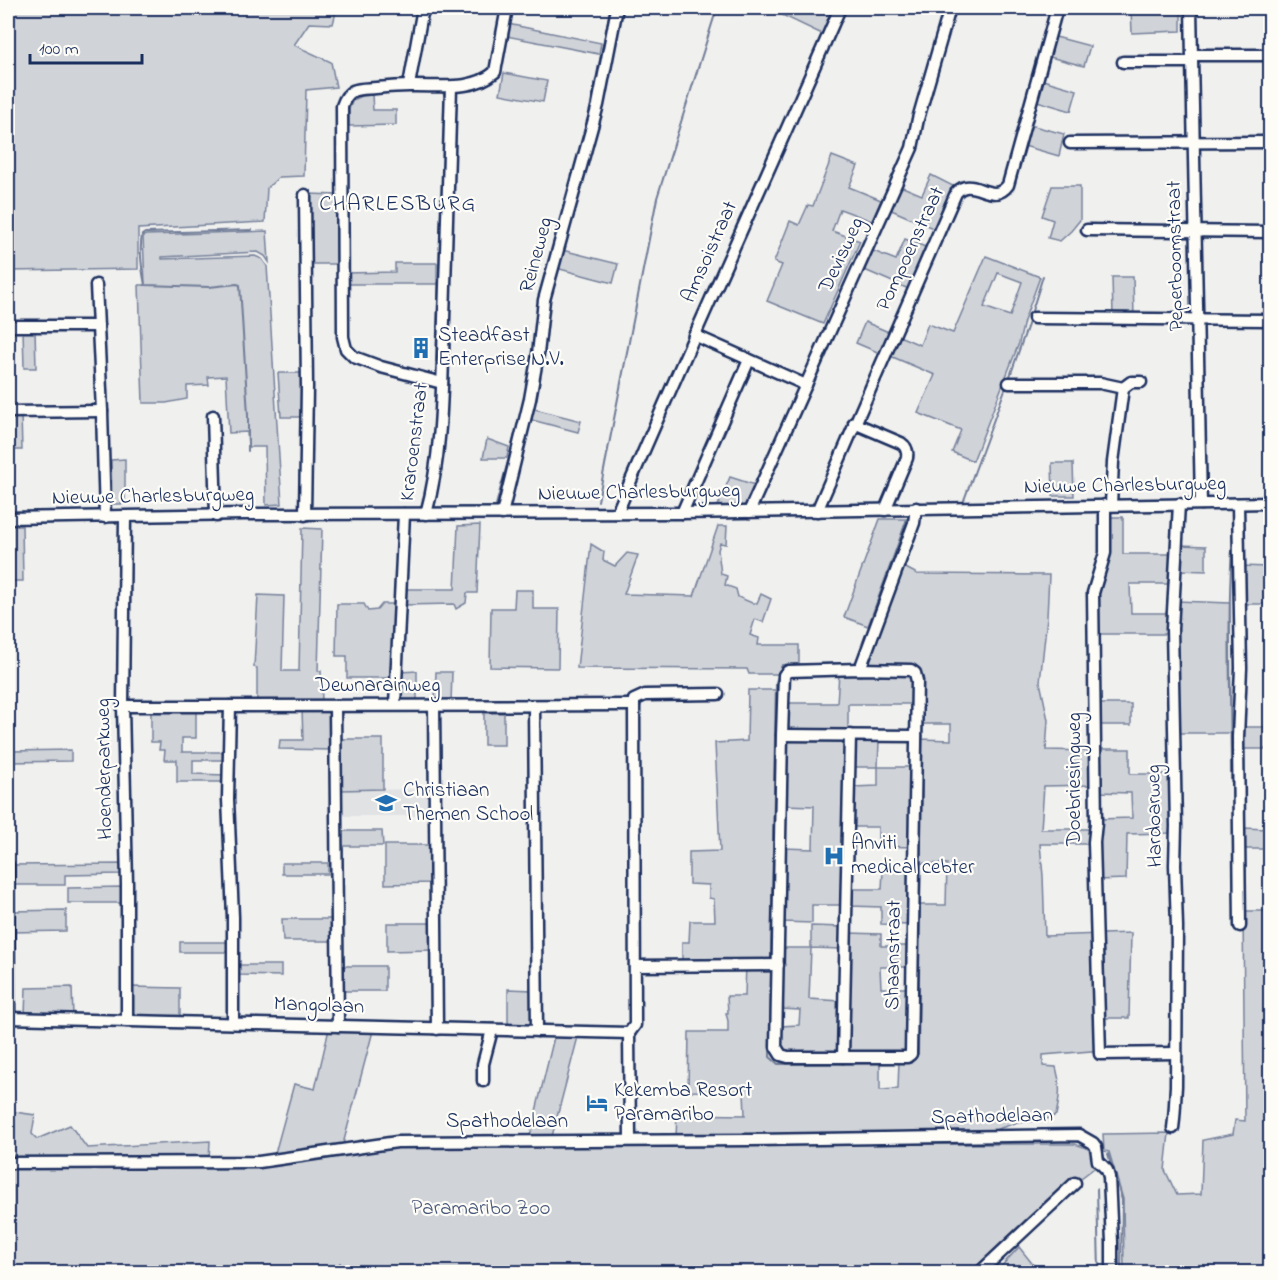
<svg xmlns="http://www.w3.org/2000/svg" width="1278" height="1280" viewBox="0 0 1278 1280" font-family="'Indie Flower',sans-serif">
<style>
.built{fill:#e0e2e3}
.green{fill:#d0d3d8;stroke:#76819b;stroke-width:1.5;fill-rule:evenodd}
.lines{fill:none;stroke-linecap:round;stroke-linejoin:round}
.stream{stroke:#6f7b97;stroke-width:2}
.minor-casing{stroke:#1b2f5e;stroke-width:15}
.minor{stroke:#fdfcf7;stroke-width:10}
.labels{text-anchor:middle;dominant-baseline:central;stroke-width:4.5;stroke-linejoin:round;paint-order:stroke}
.street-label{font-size:21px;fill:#1b2f5e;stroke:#fdfcf7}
.poi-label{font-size:21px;fill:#1b2f5e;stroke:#fdfcf7;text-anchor:start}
.park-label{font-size:21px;fill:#48587c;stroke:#fdfcf7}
.neighbourhood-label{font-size:22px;letter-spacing:1.5px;fill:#1b2f5e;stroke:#fdfcf7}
</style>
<rect width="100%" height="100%" fill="#f0f0ee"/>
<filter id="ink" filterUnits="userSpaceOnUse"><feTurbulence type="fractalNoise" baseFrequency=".0167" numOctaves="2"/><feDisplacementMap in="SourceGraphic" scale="12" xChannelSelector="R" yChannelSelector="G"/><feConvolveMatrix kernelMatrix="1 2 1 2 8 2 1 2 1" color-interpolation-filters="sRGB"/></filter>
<g filter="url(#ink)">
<polygon class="built" points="431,789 432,816 340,816 340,790"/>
<g class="green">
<polygon points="8,8 337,8 333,24 309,23 294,45 331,62 336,87 306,90 304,176 279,177 267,188 265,222 138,229 138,269 8,271"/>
<polygon points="783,8 811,8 830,16 822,34 780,14"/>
<polygon points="1131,8 1181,8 1181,31 1132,33"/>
<polygon points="508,24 601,43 599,54 506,36"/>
<polygon points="1052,36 1090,46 1084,66 1046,56"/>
<polygon points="504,73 547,81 543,102 500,94"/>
<polygon points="1043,80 1077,90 1071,111 1037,101"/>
<polygon points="372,95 373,110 396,110 396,125 349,126 349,109 353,100 362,96"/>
<polygon points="1030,125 1064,134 1059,156 1024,146"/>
<polygon points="832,156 858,166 849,187 881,200 872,221 840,209 832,231 860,241 823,324 767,301 782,265 774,262 790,221 799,225 808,205 813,206"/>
<polygon points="931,175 953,186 935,229 887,208 898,185 922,195"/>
<polygon points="1052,186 1080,186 1080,220 1071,231 1060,241 1048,238 1053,220 1042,216"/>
<polygon points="308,194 339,195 339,264 308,264"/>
<polygon points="267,231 269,262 265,256 258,252 162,257 162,259 255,256 262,259 267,266 282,504 266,505 265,447 248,447 247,432 229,433 226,376 208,377 209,385 187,386 187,399 166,403 143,403 139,285 145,285 143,236 146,235"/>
<polygon points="905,239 928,248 911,290 860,268 868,249 896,260"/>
<polygon points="562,250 618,264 613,283 556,268"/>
<path d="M986 256 1040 277 1024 321 1019 343 973 461 952 452 961 430 918 413 935 375 888 355 897 335 920 345 928 324 953 333ZM998 273 1022 282 1010 316 984 307Z"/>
<polygon points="395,263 437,263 437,284 345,284 345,273 395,272"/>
<polygon points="1112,277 1133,277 1134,317 1113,316"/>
<polygon points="865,322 891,333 882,354 856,343"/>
<polygon points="23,329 35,329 36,368 24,368"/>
<polygon points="278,373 304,373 305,417 281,417"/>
<polygon points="531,408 581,421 578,432 528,419"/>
<polygon points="21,414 22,450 8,450 8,415"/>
<polygon points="487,439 509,447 507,458 483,458"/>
<polygon points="125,459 125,504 112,504 111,460"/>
<polygon points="1052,463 1073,463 1074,496 1053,496"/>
<polygon points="730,477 758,486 748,507 717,508"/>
<polygon points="1107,517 1123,517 1123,554 1174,554 1171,584 1130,584 1131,613 1172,613 1170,634 1096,634 1096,591"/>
<polygon points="880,519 907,519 868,626 844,617"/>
<polygon points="480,525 477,593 467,593 466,603 456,609 454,604 402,605 403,589 455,589 458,526"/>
<polygon points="8,526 22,526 23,581 8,581"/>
<polygon points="718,526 727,526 726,544 720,543 718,550 721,574 727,576 725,585 736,589 738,597 752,603 757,603 761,594 771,599 763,622 755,619 750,635 759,638 758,645 799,645 799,667 781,674 749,674 747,669 577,668 591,544 604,552 603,560 615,566 627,553 638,555 624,594 694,596"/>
<polygon points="302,528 322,529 318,671 321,671 322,702 257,703 257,668 254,667 258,595 284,596 282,671 299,671"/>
<polygon points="1180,545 1206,546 1206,571 1178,570"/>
<polygon points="1267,559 1270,559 1270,604 1242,604 1242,566 1267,567"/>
<path d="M902 566 917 574 1049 575 1047 617 1040 682 1048 720 1046 750 1093 751V785L1044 786 1041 829H1093L1092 844H1040L1043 876 1045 936 1131 933 1129 1018H1103V1050L1043 1055V1066L1056 1067C1061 1084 1060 1097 1056 1115L1045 1120 1016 1123 976 1136 676 1138 677 1114 745 1115 744 1092 688 1091 689 1032H728V1021L726 1013H728L727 996H745L746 962 682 961V942H689L690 921H715L714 899 709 898V885L689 884V852L720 851 715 743 747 741 748 690H779L774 1051 880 1059V1090L898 1089 899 1060H906L917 905H946L947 864 917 863 919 739 951 740V724H920L919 671 868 665 867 662Z"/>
<polygon points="515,590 533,590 533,609 559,609 558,668 490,667 491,608 514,608"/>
<polygon points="1176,601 1230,603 1231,733 1176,733"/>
<polygon points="337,604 364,604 368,611 377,610 382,604 397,604 393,678 347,678 347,656 336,656"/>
<polygon points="417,671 417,703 400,702 400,672"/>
<polygon points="436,672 452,672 451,703 435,703"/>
<polygon points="839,673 908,673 913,676 914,704 848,704 848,735 786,733 785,703 837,703"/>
<rect x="1096" y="704" width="35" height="21"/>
<polygon points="151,709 196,709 196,738 182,738 182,752 226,752 226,760 193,760 193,774 226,775 226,782 177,782 177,760 164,760 165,750 159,750 160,742 151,742"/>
<polygon points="302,709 330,710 333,750 279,749 280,740 303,740"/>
<rect x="484" y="713" width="20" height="32"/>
<rect x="1242" y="727" width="25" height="22"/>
<polygon points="339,739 383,739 383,789 340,790"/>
<polygon points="791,741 842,741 845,743 843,905 812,905 812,923 782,922 783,848 813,849 814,806 783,805 786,743"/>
<polygon points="855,741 879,741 878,767 913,767 912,847 878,846 878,827 850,827 852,787 878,786 878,767 852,767 853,743"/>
<polygon points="1097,749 1130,749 1130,774 1172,774 1174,808 1169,833 1127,834 1126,879 1096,880 1098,819 1132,818 1131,793 1097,792"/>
<polygon points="71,750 71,761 10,762 10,751"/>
<polygon points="1267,813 1270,813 1270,859 1269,859 1269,849 1244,849 1243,828 1267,829"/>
<polygon points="339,831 382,831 383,846 340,846"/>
<polygon points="385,845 432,845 433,883 385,884"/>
<rect x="282" y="863" width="46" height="11"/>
<polygon points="123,864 123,874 65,875 65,885 10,885 10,865"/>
<polygon points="883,870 910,870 910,925 881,924 881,907 850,906 850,889 882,889"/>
<polygon points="122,887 122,903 68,903 68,888"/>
<polygon points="66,910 66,931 11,932 11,911"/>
<polygon points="1243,911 1266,911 1268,964 1270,964 1270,999 1268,999 1268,1018 1270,1018 1270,1272 1124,1272 1123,1199 1109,1152 1104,1151 1103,1134 1169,1133 1165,1170 1177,1195 1201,1194 1203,1140 1233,1134 1235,1120 1245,1121"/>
<polygon points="282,919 335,919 334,941 283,941"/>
<polygon points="387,923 433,923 434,950 387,951"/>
<polygon points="811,926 842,927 842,949 811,948 809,999 841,1001 841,1048 836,1054 784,1053 781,1051 780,1026 799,1025 800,1010 781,1009 782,948 811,948"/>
<polygon points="849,933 881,934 881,946 910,946 909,967 880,967 881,988 909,988 907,1052 849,1053 846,1048"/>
<rect x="180" y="942" width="50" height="10"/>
<polygon points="239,965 281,965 281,976 239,975"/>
<rect x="340" y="966" width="45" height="25"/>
<polygon points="72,987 73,1017 25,1015 26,988"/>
<polygon points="131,987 180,988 180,1019 131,1018"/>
<polygon points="508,989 533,990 535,1022 531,1027 508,1028"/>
<polygon points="329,1029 373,1031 342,1148 274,1157 294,1084 315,1089"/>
<polygon points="555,1033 579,1033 551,1140 529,1140"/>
<polygon points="8,1111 35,1115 32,1134 37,1139 70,1125 87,1148 210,1141 209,1160 8,1161"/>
<path d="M397 1144H1075C1092 1150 1092 1149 1098 1165L1063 1192 979 1272H8V1166L255 1164Z"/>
<polygon points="1019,1247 1039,1272 996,1272"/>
</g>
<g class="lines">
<g class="stream">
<path d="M347 122C347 115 346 105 352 99 359 92 401 92 413 91"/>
<polyline points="584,138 610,11"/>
<polyline points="539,300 540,291 559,227"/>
<polyline points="1031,314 1043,276"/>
<polyline points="436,361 445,96 442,92 437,91"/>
<polyline points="1009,379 1030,319"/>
<path d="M248 451V415L240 285 237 284 209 287 145 285C142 269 139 252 142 235L145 233 252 230"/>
<polyline points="964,500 1007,384"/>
<polyline points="598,501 657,198 717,8"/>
<polyline points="496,505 521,413 531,365 537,314"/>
<path d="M1231 781C1231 703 1227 626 1232 548"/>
<polyline points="771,959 776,682 782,665 856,663 907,519"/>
<polyline points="771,973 770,1057 778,1064 911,1063 918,1054 923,687"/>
<polyline points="1108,1154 1122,1200 1121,1272"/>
<polyline points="1097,1189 1099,1272"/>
<polyline points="336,1272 340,1263"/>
</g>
<defs>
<g id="minor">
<polyline points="1191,8 1201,504"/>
<polyline points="1192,55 1270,55"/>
<polyline points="1123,62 1192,62"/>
<polyline points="409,85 423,8"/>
<polyline points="1070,143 1270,142"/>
<polyline points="1087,230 1270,232"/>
<polyline points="96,285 102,411 105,517"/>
<polyline points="1034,318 1270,320"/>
<polyline points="8,326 98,326"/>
<polyline points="694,335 806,385"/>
<path d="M442 383 381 367 354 357 346 349 343 337 342 106C344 100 347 94 353 91 360 88 369 89 376 88 387 87 398 86 409 86 438 85 472 92 495 72L507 8"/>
<polyline points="1009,383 1100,383 1123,388 1131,382 1141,382"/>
<polyline points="8,412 102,411"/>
<polyline points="213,416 216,516"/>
<path d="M854 423 901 443C907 447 908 452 907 458L885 510"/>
<polyline points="1238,504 1241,668 1238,737 1240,926"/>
<polyline points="1105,505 1105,553 1093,593 1096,823 1094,842 1100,1054 1176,1053"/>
<polyline points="1111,505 1113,462 1123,388"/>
<path d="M817 511 956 193C972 174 992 207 1008 185L1057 8"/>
<polyline points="749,512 912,148 918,119 950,8"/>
<path d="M617 513C689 344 767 176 840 8"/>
<polyline points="682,513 749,360"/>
<path d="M426 514C443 453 442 383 444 319 446 242 449 164 451 87"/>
<polyline points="502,514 530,399 538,354 544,300 598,105 617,8"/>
<polyline points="305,515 307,387 305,195"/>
<polyline points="125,517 123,706 127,884 127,1021"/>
<polyline points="8,518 244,514 682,513 1270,503"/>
<polygon points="860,669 911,670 915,673 917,681 911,1054 907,1057 788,1057 781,1055 776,1047 782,735 784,675 788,671"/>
<polyline points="860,669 914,523 916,508"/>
<polyline points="395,705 404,514"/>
<polyline points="434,705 437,1029"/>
<path d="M123 706C293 706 464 706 634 705"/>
<polyline points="230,706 228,799 233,917 233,1023"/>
<polyline points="335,706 338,1026"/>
<polyline points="534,706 537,1031"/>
<polyline points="782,735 916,736"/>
<polyline points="8,865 9,1018"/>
<polyline points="635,966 778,965"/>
<polyline points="8,1018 629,1033"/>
<polyline points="629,1033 635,1025 634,700 645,695 718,694"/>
<polyline points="629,1033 630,1140"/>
<polyline points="843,1057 850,735"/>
<polyline points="483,1081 483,1064 492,1030"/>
<path d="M1173 1128C1175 1114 1175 1100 1176 1086L1177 927 1175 865 1176 826 1172 629 1179 504"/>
<polyline points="8,1163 259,1162 397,1142 750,1140 1079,1135 1093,1143 1096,1147 1098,1161 1107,1170 1109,1177 1112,1242 1112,1272"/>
<polyline points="980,1272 1075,1183"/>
</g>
</defs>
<use href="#minor" class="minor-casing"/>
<use href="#minor" class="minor"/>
</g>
</g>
<defs>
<symbol id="building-bare" viewBox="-9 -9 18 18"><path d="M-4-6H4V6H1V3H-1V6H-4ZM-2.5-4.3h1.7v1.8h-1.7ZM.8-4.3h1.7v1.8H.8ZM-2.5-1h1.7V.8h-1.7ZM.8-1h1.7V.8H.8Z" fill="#1f6fb2" stroke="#fdfcf7" stroke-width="2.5" paint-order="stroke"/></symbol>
<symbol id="school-bare" viewBox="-9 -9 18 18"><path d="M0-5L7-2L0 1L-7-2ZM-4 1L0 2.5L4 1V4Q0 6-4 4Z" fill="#1f6fb2" stroke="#fdfcf7" stroke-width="2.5" paint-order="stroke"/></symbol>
<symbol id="hospital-bare" viewBox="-9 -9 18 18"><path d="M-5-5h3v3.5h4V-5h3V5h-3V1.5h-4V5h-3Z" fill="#1f6fb2" stroke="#fdfcf7" stroke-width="2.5" paint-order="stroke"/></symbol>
<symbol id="hotel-bare" viewBox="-9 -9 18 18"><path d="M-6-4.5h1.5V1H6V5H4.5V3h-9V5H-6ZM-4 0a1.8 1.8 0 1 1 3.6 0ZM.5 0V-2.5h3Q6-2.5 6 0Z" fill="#1f6fb2" stroke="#fdfcf7" stroke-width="2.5" paint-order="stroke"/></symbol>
</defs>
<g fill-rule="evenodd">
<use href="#building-bare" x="406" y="333" width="30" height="30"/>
<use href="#school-bare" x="371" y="788" width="30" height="30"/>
<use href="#hospital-bare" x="819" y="841" width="30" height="30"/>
<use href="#hotel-bare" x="582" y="1088" width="30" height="30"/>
</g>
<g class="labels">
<g class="street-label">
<text transform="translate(911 249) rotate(-65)">Pompoenstraat</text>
<text transform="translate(710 252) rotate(-66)">Amsoistraat</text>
<text transform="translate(537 255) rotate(-75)">Reineweg</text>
<text transform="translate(842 255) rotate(-65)">Devisweg</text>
<text transform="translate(1176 256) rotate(-91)">Peperboomstraat</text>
<text transform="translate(415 442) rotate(-83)">Kraroenstraat</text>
<text transform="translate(1125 486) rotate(-1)">Nieuwe Charlesburgweg</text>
<text transform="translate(639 493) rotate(-1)">Nieuwe Charlesburgweg</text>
<text transform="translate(153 497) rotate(-1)">Nieuwe Charlesburgweg</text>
<text x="378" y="686">Dewnarainweg</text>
<text transform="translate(105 769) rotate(-91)">Hoenderparkweg</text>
<text transform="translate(1075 779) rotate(-90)">Doebriesingweg</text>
<text transform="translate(1155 816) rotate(-91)">Hardoarweg</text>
<text transform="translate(894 955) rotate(-89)">Shaanstraat</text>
<text transform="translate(319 1006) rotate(2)">Mangolaan</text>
<text transform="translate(992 1117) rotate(-1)">Spathodelaan</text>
<text x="507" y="1122">Spathodelaan</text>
</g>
<g class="poi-label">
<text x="438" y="336">Steadfast<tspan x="438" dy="24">Enterprise N.V.</tspan></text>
<text x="403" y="791">Christiaan<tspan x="403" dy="24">Themen School</tspan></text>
<text x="851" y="844">Anviti<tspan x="851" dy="24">medical cebter</tspan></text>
<text x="614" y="1091">Kekemba Resort<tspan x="614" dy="24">Paramaribo</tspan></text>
</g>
<g class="park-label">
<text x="481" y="1209">Paramaribo Zoo</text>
</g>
<g class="neighbourhood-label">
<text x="398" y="205">CHARLESBURG</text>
</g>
</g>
<rect width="1278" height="1280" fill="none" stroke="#fdfcf7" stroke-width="30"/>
<rect x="15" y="15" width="1248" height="1250" fill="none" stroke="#1b2f5e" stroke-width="2" filter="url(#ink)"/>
<path d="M30 54v9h112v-9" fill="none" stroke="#1b2f5e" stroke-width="3"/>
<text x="39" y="54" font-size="18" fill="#1b2f5e" stroke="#fdfcf7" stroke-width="4.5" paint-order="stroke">100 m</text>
</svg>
